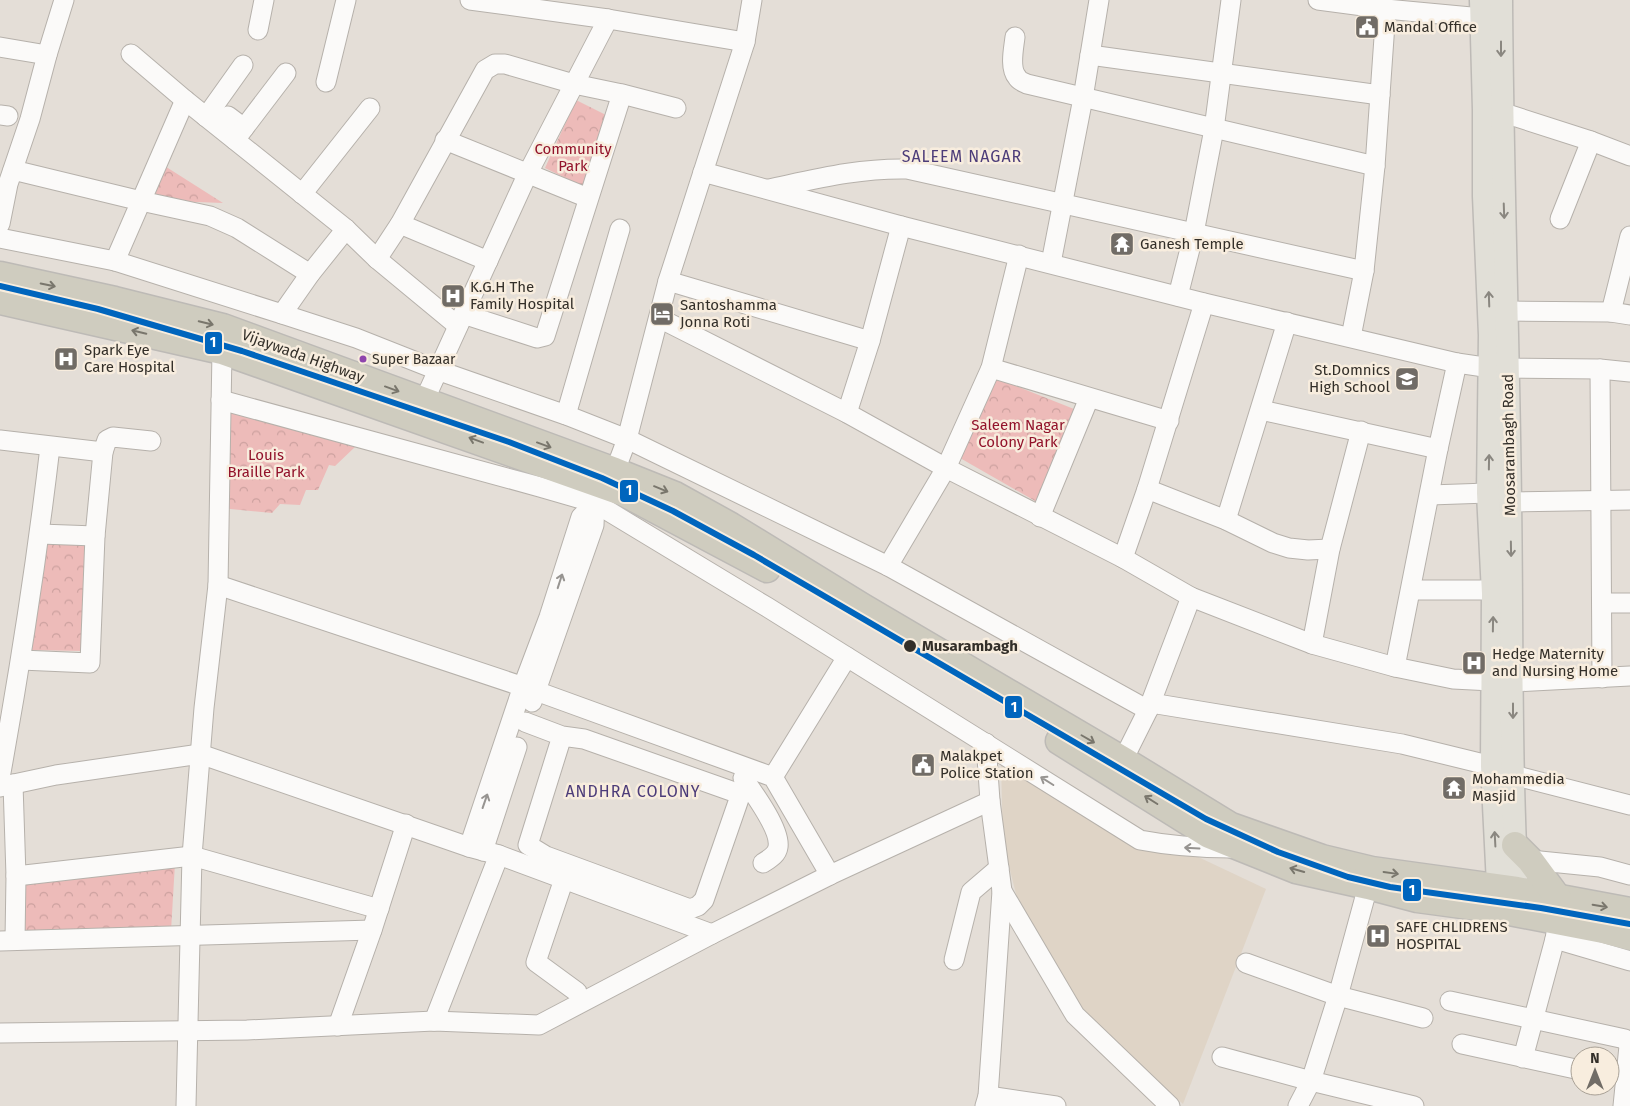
<svg xmlns="http://www.w3.org/2000/svg" width="1630" height="1106" viewBox="0 0 1630 1106" font-family="'Fira Sans',sans-serif">
<style>
.built{fill:#dfd4c6}
.park{fill:url(#park-crowns)}
.lines{fill:none;stroke-linecap:round;stroke-linejoin:round}
.minor-casing{stroke:#b6b1ab;stroke-width:21}
.major-casing{stroke:#bdbab6;stroke-width:25}
.highway-casing{stroke:#bdbab6;stroke-width:29}
.minor{stroke:#fbfaf9;stroke-width:19}
.major{stroke:#e1dfd7;stroke-width:22}
.highway{stroke:#cfccbf;stroke-width:26}
.metro-1-casing{stroke:#f8edde;stroke-width:10}
.metro-1{stroke:#0065bd;stroke-width:6}
.oneway{stroke:#8a8780}
.oneway2{stroke:#79766c}
.oneway3{stroke:#979491}
.bus-dot{fill:#8e44ad;stroke:#f8edde;stroke-width:2}
.stop-dot{fill:#332f29;stroke:#f8edde;stroke-width:2}
.labels{text-anchor:middle;dominant-baseline:central;stroke-width:5;stroke-linejoin:round;paint-order:stroke}
.bus-label{font-size:14px;fill:#332f29;stroke:#f8edde;text-anchor:start}
.poi-label{font-size:15px;fill:#332f29;stroke:#f8edde;text-anchor:start}
.park-label{font-size:15px;fill:#92132b;stroke:#f8edde}
.street-label{font-size:15px;fill:#332f29;stroke:#f8edde}
.stop-label{font-size:15px;font-weight:bold;fill:#332f29;stroke:#f8edde;text-anchor:start}
.neighbourhood-label{font-size:16px;letter-spacing:1px;fill:#4c3c79;stroke:#f8edde}
.line-badge{stroke:#f8edde;stroke-width:2}
.badge-label{font-size:14px;text-anchor:middle;font-weight:bold;fill:#fff}
</style>
<defs>
<pattern id="park-crowns" width="20" height="18" patternUnits="userSpaceOnUse" patternTransform="scale(1.25)"><rect width="20" height="18" fill="#edbbb9"/><path d="M2 6a3 3 0 1 1 6 0M12 15a3 3 0 1 1 6 0" fill="none" stroke="#cca19f"/></pattern>
</defs>
<rect width="100%" height="100%" fill="#e4ded7"/>
<polygon class="built" points="1001,764 1266,889 1183,1104 1094,1025 1067,988 1016,894 1003,842"/>
<g class="park">
<polygon points="576,100 606,115 586,188 545,168"/>
<polygon points="160,163 223,203 145,200"/>
<polygon points="996,378 1074,409 1037,502 960,458"/>
<polygon points="226,408 355,447 335,466 329,465 318,490 306,490 300,505 280,504 272,513 220,508"/>
<polygon points="45,538 87,539 84,651 30,650"/>
<polygon points="175,863 171,931 25,935 24,885"/>
</g>
<g class="lines">
<defs>
<g id="minor">
<polyline points="470,0 608,19 745,42"/>
<polyline points="1318,0 1386,9 1482,18"/>
<polyline points="258,30 264,0"/>
<path d="M1015 37C1014 47 1009 68 1017 77 1019 81 1023 82 1027 84L1375 166"/>
<polyline points="0,47 47,55"/>
<polyline points="131,54 185,100 346,229 377,259 458,326"/>
<polyline points="1090,55 1380,95"/>
<polyline points="326,82 346,0"/>
<polyline points="1490,111 1501,112 1591,141 1630,156"/>
<polyline points="0,115 8,116"/>
<polyline points="228,116 244,128"/>
<polyline points="206,117 243,65"/>
<polyline points="235,140 286,73"/>
<polyline points="445,140 588,198"/>
<polyline points="13,170 141,201 210,216 237,228 310,274"/>
<polyline points="703,172 901,226 1204,303 1457,363 1491,368 1600,369 1630,372"/>
<path d="M769 189C816 179 858 168 907 169L1364 271"/>
<polyline points="302,194 370,108"/>
<polyline points="1560,219 1591,141"/>
<polyline points="0,224 8,184 30,119 47,55 64,0"/>
<polyline points="400,224 488,261"/>
<polyline points="0,238 115,261 282,314 356,338 437,370 566,415 627,439 888,566 1148,710"/>
<polyline points="377,259 400,224 485,70 495,64 505,64 574,84 622,94 676,108"/>
<polyline points="115,261 185,100"/>
<polyline points="1051,263 1083,98 1099,0"/>
<polyline points="668,281 870,341"/>
<polyline points="1178,296 1194,233 1214,129 1231,0"/>
<polyline points="1507,311 1611,312 1630,315"/>
<polyline points="1611,312 1630,236"/>
<polyline points="282,314 310,274 346,229"/>
<polyline points="463,314 537,338 545,336 622,94"/>
<polyline points="659,318 847,413 946,468 1123,558 1191,597 1312,644 1395,667 1453,679 1492,681"/>
<polyline points="1351,337 1364,271 1375,166 1386,9"/>
<polyline points="991,368 1169,421"/>
<polyline points="1600,369 1602,678"/>
<path d="M221 400 540 487 595 503 767 607 1140 840C1171 846 1200 848 1232 848"/>
<polyline points="424,401 528,173 608,19"/>
<polyline points="1261,410 1438,449"/>
<polyline points="847,413 870,341 901,226"/>
<polyline points="566,415 620,229"/>
<polyline points="0,440 103,452 107,440 113,437 151,441"/>
<polyline points="615,471 627,439 668,281 745,42 752,0"/>
<polyline points="1147,489 1226,520 1273,543 1289,548 1308,550 1330,549"/>
<polyline points="1430,495 1488,493"/>
<polyline points="1510,502 1630,500"/>
<polyline points="1040,517 1089,398"/>
<polyline points="1226,520 1287,322"/>
<polyline points="40,534 95,536"/>
<polyline points="1123,558 1147,489 1204,303"/>
<polyline points="888,566 946,468 991,368 1019,255"/>
<polyline points="218,585 536,691 773,777 830,875"/>
<polyline points="1411,590 1493,590 1507,589"/>
<polyline points="1603,603 1630,603"/>
<polyline points="1312,644 1330,549 1361,431"/>
<polyline points="21,660 90,663 95,536 103,452"/>
<polyline points="1395,667 1438,449 1457,363"/>
<polyline points="1512,682 1630,676"/>
<polyline points="532,702 594,525 595,503"/>
<polyline points="1151,703 1402,744 1492,766"/>
<polyline points="525,722 562,736 584,739 737,793 739,799 704,900 698,906 690,909 546,856 528,845 562,736"/>
<polyline points="1123,760 1148,710 1191,597"/>
<polyline points="1513,775 1630,805"/>
<polyline points="773,777 847,657"/>
<path d="M0 778C20 668 37 558 50 447"/>
<path d="M743 778C753 792 781 830 778 847 777 855 769 859 763 863"/>
<polyline points="13,784 16,876 15,940"/>
<polyline points="0,787 56,775 200,754 469,847 499,855 712,934"/>
<polyline points="469,847 523,686 549,617 581,517 595,503 600,494"/>
<polyline points="483,851 517,747"/>
<polyline points="1530,860 1600,867 1630,875"/>
<polyline points="16,876 192,856 379,909"/>
<polyline points="564,879 536,962 577,992"/>
<polyline points="1002,891 1075,1015 1170,1106"/>
<polyline points="1557,927 1555,939 1630,961"/>
<polyline points="0,941 372,930"/>
<polyline points="954,960 971,892 999,868"/>
<polyline points="1246,963 1338,996 1423,1018"/>
<polyline points="1450,1001 1625,1039 1629,1046 1623,1106"/>
<polyline points="434,1021 499,855"/>
<polyline points="338,1026 372,930 406,824"/>
<polyline points="0,1033 247,1030 434,1021 539,1025 712,934 830,875 990,801"/>
<polyline points="1462,1044 1580,1070"/>
<polyline points="1222,1057 1311,1081 1414,1106"/>
<polyline points="1523,1058 1555,939"/>
<polyline points="988,1096 1056,1106"/>
<polyline points="186,1106 192,856 204,708 218,585 222,351"/>
<polyline points="985,1106 988,1096 1002,891 990,801 986,743"/>
<polyline points="1298,1106 1311,1081 1338,996 1368,886"/>
</g>
<g id="major">
<polyline points="1481,0 1484,110 1484,196 1490,335 1488,493 1493,593 1492,766 1499,904"/>
<path d="M1501 0C1502 167 1508 334 1510 501 1512 630 1510 760 1517 890L1516 906"/>
</g>
<g id="highway">
<polyline points="0,275 115,300 223,327 615,471 675,495 731,526 863,607 1123,760 1231,826 1322,858 1372,870 1517,890 1630,911"/>
<polyline points="0,301 222,351 624,493 767,569"/>
<polyline points="1059,741 1209,835 1296,870 1368,886 1417,899 1499,910 1603,930 1630,937"/>
<polyline points="1515,845 1530,860 1558,898"/>
</g>
</defs>
<use href="#minor" class="minor-casing"/>
<use href="#major" class="major-casing"/>
<use href="#highway" class="highway-casing"/>
<use href="#minor" class="minor"/>
<use href="#major" class="major"/>
<use href="#highway" class="highway"/>
<defs>
<polyline id="metro-1" points="0,286 98,309 242,351 509,442 602,478 673,511 754,555 1206,819 1278,852 1348,877 1390,887 1541,908 1630,924"/>
</defs>
<use href="#metro-1" class="metro-1-casing"/>
<use href="#metro-1" class="metro-1"/>
</g>
<defs><path id="oneway-shaft" d="M-6 0H5M1.5-3L5.5 0L1.5 3" fill="none" stroke-width="1.6" stroke-linecap="round" stroke-linejoin="round" transform="scale(1.25)"/></defs>
<g class="oneway">
<use href="#oneway-shaft" transform="translate(1501 49) rotate(90)"/>
<use href="#oneway-shaft" transform="translate(1504 211) rotate(88)"/>
<use href="#oneway-shaft" transform="translate(1489 299) rotate(-92)"/>
<use href="#oneway-shaft" transform="translate(1489 462) rotate(-89)"/>
<use href="#oneway-shaft" transform="translate(1511 549) rotate(89)"/>
<use href="#oneway-shaft" transform="translate(1493 624) rotate(-89)"/>
<use href="#oneway-shaft" transform="translate(1513 711) rotate(90)"/>
<use href="#oneway-shaft" transform="translate(1495 839) rotate(-93)"/>
</g>
<g class="oneway2">
<use href="#oneway-shaft" transform="translate(48 285) rotate(12)"/>
<use href="#oneway-shaft" transform="translate(206 323) rotate(14)"/>
<use href="#oneway-shaft" transform="translate(139 332) rotate(-167)"/>
<use href="#oneway-shaft" transform="translate(392 389) rotate(20)"/>
<use href="#oneway-shaft" transform="translate(476 440) rotate(-160)"/>
<use href="#oneway-shaft" transform="translate(544 445) rotate(20)"/>
<use href="#oneway-shaft" transform="translate(661 489) rotate(22)"/>
<use href="#oneway-shaft" transform="translate(1088 739) rotate(30)"/>
<use href="#oneway-shaft" transform="translate(1151 800) rotate(-148)"/>
<use href="#oneway-shaft" transform="translate(1297 870) rotate(-164)"/>
<use href="#oneway-shaft" transform="translate(1391 873) rotate(8)"/>
<use href="#oneway-shaft" transform="translate(1600 906) rotate(10)"/>
</g>
<g class="oneway3">
<use href="#oneway-shaft" transform="translate(560 581) rotate(-72)"/>
<use href="#oneway-shaft" transform="translate(1047 781) rotate(-148)"/>
<use href="#oneway-shaft" transform="translate(485 801) rotate(-71)"/>
<use href="#oneway-shaft" transform="translate(1192 848) rotate(-177)"/>
</g>
<defs>
<symbol id="civic-square" viewBox="-11 -11 22 22"><rect x="-9" y="-9" width="18" height="18" rx="4" fill="#716c66" stroke="#f8edde"/><path d="M-.6-6.5H3V-4.5H.6V-3L4-1V1h2V6H-6V1h2V-1L-.6-3ZM-1.2 2.5V6h2.4V2.5Z" fill="#fff"/></symbol>
<symbol id="temple-square" viewBox="-11 -11 22 22"><rect x="-9" y="-9" width="18" height="18" rx="4" fill="#716c66" stroke="#f8edde"/><path d="M0-6L5-2H3V0L6.5 2.5H4V6H1.5V3h-3V6H-4V2.5H-6.5L-3 0V-2H-5Z" fill="#fff"/></symbol>
<symbol id="hospital-square" viewBox="-11 -11 22 22"><rect x="-9" y="-9" width="18" height="18" rx="4" fill="#716c66" stroke="#f8edde"/><path d="M-5-5h3v3.5h4V-5h3V5h-3V1.5h-4V5h-3Z" fill="#fff"/></symbol>
<symbol id="hotel-square" viewBox="-11 -11 22 22"><rect x="-9" y="-9" width="18" height="18" rx="4" fill="#716c66" stroke="#f8edde"/><path d="M-6-4.5h1.5V1H6V5H4.5V3h-9V5H-6ZM-4 0a1.8 1.8 0 1 1 3.6 0ZM.5 0V-2.5h3Q6-2.5 6 0Z" fill="#fff"/></symbol>
<symbol id="school-square" viewBox="-11 -11 22 22"><rect x="-9" y="-9" width="18" height="18" rx="4" fill="#716c66" stroke="#f8edde"/><path d="M0-5L7-2L0 1L-7-2ZM-4 1L0 2.5L4 1V4Q0 6-4 4Z" fill="#fff"/></symbol>
</defs>
<g fill-rule="evenodd">
<use href="#civic-square" x="1353" y="13" width="28" height="28"/>
<use href="#temple-square" x="1108" y="230" width="28" height="28"/>
<use href="#hospital-square" x="439" y="282" width="28" height="28"/>
<use href="#hotel-square" x="648" y="300" width="28" height="28"/>
<use href="#hospital-square" x="52" y="345" width="28" height="28"/>
<use href="#school-square" x="1393" y="365" width="28" height="28"/>
<use href="#hospital-square" x="1460" y="649" width="28" height="28"/>
<use href="#civic-square" x="909" y="751" width="28" height="28"/>
<use href="#temple-square" x="1440" y="774" width="28" height="28"/>
<use href="#hospital-square" x="1364" y="922" width="28" height="28"/>
</g>
<circle class="bus-dot" cx="363" cy="359" r="4.5"/>
<circle class="stop-dot" cx="910" cy="646" r="7"/>
<g class="labels">
<g class="bus-label">
<text x="372" y="359">Super Bazaar</text>
</g>
<g class="poi-label">
<text x="1384" y="27">Mandal Office</text>
<text x="1140" y="244">Ganesh Temple</text>
<text x="470" y="287">K.G.H The<tspan x="470" dy="17">Family Hospital</tspan></text>
<text x="680" y="305">Santoshamma<tspan x="680" dy="17">Jonna Roti</tspan></text>
<text x="84" y="350">Spark Eye<tspan x="84" dy="17">Care Hospital</tspan></text>
<text x="1390" y="370" text-anchor="end">St.Domnics<tspan x="1390" dy="17">High School</tspan></text>
<text x="1492" y="654">Hedge Maternity<tspan x="1492" dy="17">and Nursing Home</tspan></text>
<text x="940" y="756">Malakpet<tspan x="940" dy="17">Police Station</tspan></text>
<text x="1472" y="779">Mohammedia<tspan x="1472" dy="17">Masjid</tspan></text>
<text x="1396" y="927">SAFE CHLIDRENS<tspan x="1396" dy="17">HOSPITAL</tspan></text>
</g>
<g class="park-label">
<text x="573" y="149">Community<tspan x="573" dy="17">Park</tspan></text>
<text x="1018" y="425">Saleem Nagar<tspan x="1018" dy="17">Colony Park</tspan></text>
<text x="266" y="455">Louis<tspan x="266" dy="17">Braille Park</tspan></text>
</g>
<g class="street-label">
<text transform="translate(303 356) rotate(20)">Vijaywada Highway</text>
<text transform="translate(1509 445) rotate(-91)">Moosarambagh Road</text>
</g>
<g class="stop-label">
<text x="922" y="646">Musarambagh</text>
</g>
<g class="neighbourhood-label">
<text x="962" y="156">SALEEM NAGAR</text>
<text x="633" y="791">ANDHRA COLONY</text>
</g>
</g>
<g class="line-badge">
<rect x="204" y="331" width="19" height="24" rx="5" fill="#0065bd"/>
<rect x="619" y="479" width="20" height="24" rx="5" fill="#0065bd"/>
<rect x="1004" y="695" width="19" height="24" rx="5" fill="#0065bd"/>
<rect x="1402" y="878" width="20" height="24" rx="5" fill="#0065bd"/>
</g>
<g class="badge-label">
<text x="213" y="347">1</text>
<text x="629" y="495">1</text>
<text x="1014" y="712">1</text>
<text x="1412" y="895">1</text>
</g>
<g transform="translate(1595 1071)"><circle r="24" fill="#f8edde" stroke="#a9a196"/>
<path d="M0-4L9 19L0 12L-9 19Z" fill="#716c66"/>
<text y="-8" font-size="14" font-weight="bold" text-anchor="middle" fill="#332f29">N</text>
</g>
</svg>
